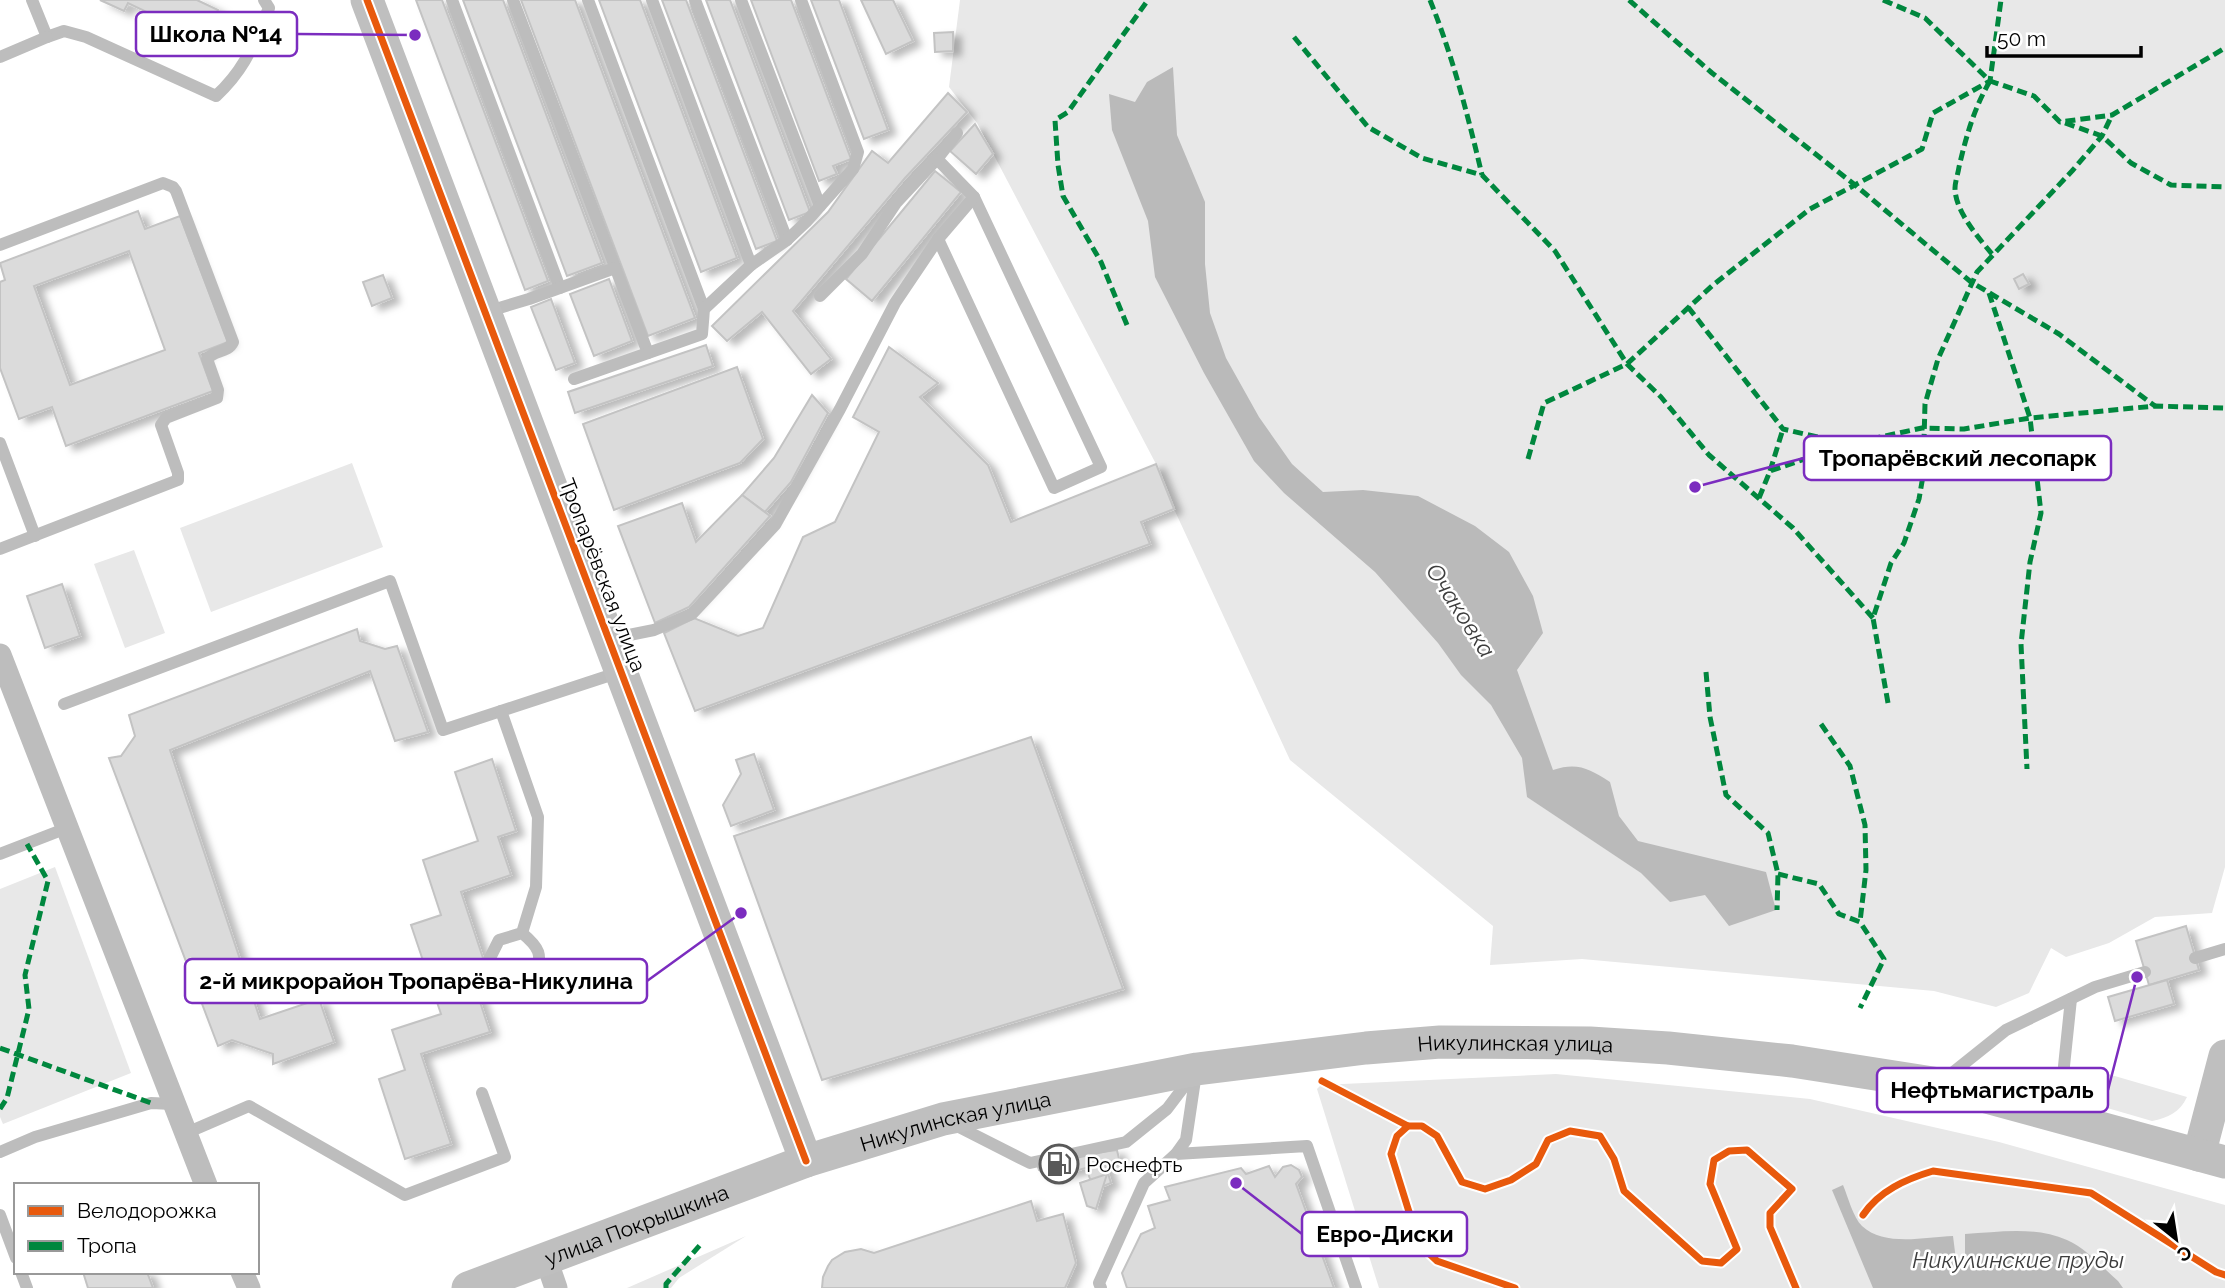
<svg xmlns="http://www.w3.org/2000/svg" width="2225" height="1288" viewBox="0 0 2225 1288" font-family="Raleway,sans-serif">
<style>
.green{fill:#e8e8e8}
.water{fill:#bababa}
.building{fill:#dbdbdb;stroke:#c3c3c3;stroke-width:2;fill-rule:evenodd;filter:url(#shadow)}
.lines{fill:none;stroke-linecap:round;stroke-linejoin:round}
.lane{stroke:#bdbdbd;stroke-width:12}
.street{stroke:#bdbdbd;stroke-width:23}
.secondary{stroke:#bfbfbf;stroke-width:33}
.quiet{stroke:#00873e;stroke-width:5;stroke-dasharray:10 5;stroke-linecap:butt}
.cycleway-casing{stroke:#fff;stroke-width:11}
.cycleway{stroke:#e8590c;stroke-width:7}
.labels{text-anchor:middle;dominant-baseline:central;stroke-width:5;stroke-linejoin:round;paint-order:stroke}
.street-label{font-size:21px;fill:#000;stroke:#fff}
.poi-label{font-size:21px;fill:#000;stroke:#fff;text-anchor:start}
.water-label{font-size:23px;font-style:italic;fill:#3d3d3d;stroke:#fff}
.leader{fill:none;stroke:#7b2cbf;stroke-width:2.5}
.callout-dot{fill:#7b2cbf;stroke:#fff;stroke-width:2.5}
.callout{fill:#fff;stroke:#7b2cbf;stroke-width:2.5}
.callout-label{font-size:23px;text-anchor:middle;font-weight:bold;fill:#000}
</style>
<defs>
<filter id="shadow"><feDropShadow dx="8" dy="4.5" stdDeviation="3.5" flood-color="#0004"/></filter>
</defs>
<rect width="100%" height="100%" fill="#fff"/>
<g class="green">
<polygon points="960,0 2225,0 2225,867 2212,913 2155,917 2109,943 2066,957 2051,948 2029,993 1996,1007 1934,991 1582,959 1490,965 1493,926 1290,760 1174,509 1156,464 977,123 949,87"/>
<polygon points="352,463 383,547 211,612 180,528"/>
<polygon points="134,550 165,633 125,648 94,564"/>
<polygon points="55,867 131,1073 3,1124 0,1117 0,889"/>
<path d="M2094 1070 2187 1097C2180 1112 2168 1118 2152 1121L2097 1105 2089 1097Z"/>
<polygon points="1556,1074 1810,1099 1999,1142 2225,1205 2225,1288 1379,1288 1317,1089 1321,1085"/>
<polygon points="746,1236 679,1278 671,1288 627,1288"/>
</g>
<g class="water">
<path d="M1173 67 1177 135 1205 202V264L1210 313 1226 358 1259 417 1292 464 1323 492 1363 490 1418 496 1475 526 1509 552 1533 596 1543 633 1517 670 1553 770C1578 762 1589 769 1610 782L1619 816 1638 841 1766 872 1776 910 1729 926 1705 895 1670 902 1641 873 1527 797 1522 758 1491 705 1461 675 1438 643 1375 572 1284 493 1254 461 1204 373 1155 277 1148 221 1112 130 1109 94 1135 102 1147 82Z"/>
<path d="M1843 1185C1848 1197 1853 1217 1862 1226 1884 1247 1925 1237 1953 1236L1956 1260H1965V1234C1999 1232 2035 1226 2067 1240 2086 1248 2103 1268 2118 1281L2123 1288H1873L1832 1190Z"/>
</g>
<g class="building">
<polygon points="100,0 197,0 218,10 216,15 222,17 209,45 203,42 200,48 150,25 155,16 128,3 124,11"/>
<polygon points="416,0 442,0 548,281 525,290"/>
<polygon points="463,0 503,0 602,263 567,276"/>
<polygon points="521,0 575,0 695,318 648,336"/>
<polygon points="599,0 640,0 737,258 701,272"/>
<polygon points="662,0 686,0 777,241 756,249"/>
<polygon points="706,0 730,0 810,212 789,220"/>
<polygon points="751,0 791,0 851,159 833,166 837,174 819,181"/>
<polygon points="811,0 839,0 888,130 864,139"/>
<polygon points="861,0 893,0 913,41 886,54"/>
<polygon points="953,32 953,51 935,52 934,33"/>
<polygon points="948,93 967,112 905,178 793,311 831,359 811,374 762,312 727,341 712,326 828,212 872,151 888,163"/>
<polygon points="975,124 993,154 976,174 950,151"/>
<polygon points="935,171 961,192 872,301 846,279"/>
<path d="M138 211 145 229 180 216 228 342 199 353 213 391 66 446 52 407 19 419 0 368V282L5 280 0 263ZM129 251 165 350 70 385 34 286Z"/>
<polygon points="2023,274 2029,284 2019,289 2014,279"/>
<polygon points="383,275 392,298 372,306 363,282"/>
<polygon points="609,279 632,341 594,356 570,294"/>
<polygon points="551,299 575,363 556,370 531,307"/>
<polygon points="706,345 713,366 575,413 568,392"/>
<polygon points="889,347 938,383 920,397 988,465 1011,522 1156,464 1174,509 1141,522 1150,544 695,711 664,633 694,618 738,636 763,628 803,537 835,522 879,432 853,417"/>
<polygon points="737,367 763,439 740,463 614,510 583,424"/>
<polygon points="812,395 828,413 791,482 765,512 742,495 774,458"/>
<polygon points="742,495 770,516 689,607 655,623 618,526 682,503 696,542"/>
<polygon points="62,584 80,636 45,648 27,596"/>
<polygon points="357,629 360,641 385,649 397,646 428,732 395,741 370,671 170,750 260,1019 319,999 334,1042 273,1064 273,1054 232,1040 218,1046 109,758 121,756 135,736 129,715"/>
<polygon points="1031,737 1123,989 822,1080 734,836"/>
<polygon points="754,754 774,810 731,826 723,805 741,774 736,760"/>
<polygon points="492,759 516,831 498,837 511,875 461,892 487,970 471,975 490,1032 421,1054 451,1144 405,1159 379,1079 405,1070 392,1030 441,1014 411,925 441,915 423,860 478,841 455,772"/>
<polygon points="2186,926 2199,970 2149,985 2136,941"/>
<polygon points="2167,980 2174,1004 2115,1021 2108,997"/>
<polygon points="1117,1150 1119,1159 1105,1164 1111,1183 1094,1190 1086,1168 1052,1177 1039,1170 1036,1161"/>
<polygon points="1291,1165 1299,1170 1302,1177 1296,1184 1334,1288 1127,1288 1122,1273 1141,1234 1155,1228 1148,1206 1170,1200 1165,1187 1241,1168 1246,1174 1269,1166 1275,1177 1283,1167"/>
<polygon points="1107,1174 1096,1209 1087,1206 1080,1183"/>
<polygon points="1031,1201 1037,1221 1063,1214 1076,1263 1065,1288 822,1288 823,1277 828,1266 832,1260 845,1252 861,1249 874,1253"/>
<polygon points="83,1272 147,1272 153,1288 88,1288"/>
</g>
<g class="lines">
<g class="lane">
<path d="M32 0 47 37 64 31 86 37 216 96C246 68 253 45 269 8L264 0"/>
<polyline points="452,0 560,288"/>
<polyline points="513,0 648,353"/>
<polyline points="588,0 704,309"/>
<polyline points="652,0 751,265"/>
<polyline points="695,0 787,240"/>
<polyline points="741,0 820,206"/>
<polyline points="0,57 47,37"/>
<polyline points="938,239 1054,488 1101,467 974,197"/>
<path d="M0 245 163 183 173 187 176 191 233 342C228 353 214 350 207 359L218 390 217 398 166 418 161 425 178 473V480L0 549"/>
<polyline points="820,296 862,254 896,203 937,159 957,133"/>
<polyline points="486,312 529,299 615,268"/>
<polyline points="574,379 702,334 704,309 751,265 787,240 806,222 853,169 858,152 801,0"/>
<polyline points="0,443 35,536"/>
<polyline points="609,639 654,630 692,614 775,525 840,409 895,303 938,239 974,197 937,159"/>
<polyline points="64,704 390,581 443,730 620,672"/>
<path d="M501 711 538 817 536 887 522 933 499 940 488 962 499 980 517 986 537 976C542 954 540 948 522 933"/>
<polyline points="0,854 67,828"/>
<polyline points="2195,958 2225,949"/>
<polyline points="2071,999 2064,1066 2064,1091 2072,1116"/>
<polyline points="1941,1082 2006,1030 2095,987 2145,972"/>
<polyline points="953,1124 1030,1163 1126,1142 1167,1109 1192,1076"/>
<polyline points="184,1134 249,1106 405,1195 505,1157 482,1093"/>
<polyline points="0,1152 35,1137 151,1103 173,1104"/>
<polyline points="1176,1154 1307,1146 1356,1288"/>
<polyline points="0,1215 16,1258"/>
<polyline points="21,1272 27,1288"/>
<polyline points="1101,1288 1099,1283 1144,1183 1176,1154 1186,1140 1196,1073"/>
</g>
<g class="street">
<polyline points="0,655 206,1185"/>
<polyline points="546,1259 556,1288"/>
<polyline points="242,1272 249,1288"/>
</g>
<g class="secondary">
<polyline points="367,0 806,1161"/>
<polyline points="2199,1155 2225,1056"/>
<path id="s1" d="M468 1288 806 1161 943 1119 1197 1069 1366 1048 1440 1042 1590 1043 1668 1048 1792 1061 1939 1084 2225 1162"/>
</g>
<g class="quiet">
<path d="M1430 0C1453 57 1468 116 1482 175"/>
<polyline points="1629,0 1712,73 1855,185 1971,282 2059,334 2155,406"/>
<polyline points="1883,0 1925,18 1990,81 2034,96 2060,122 2112,115 2225,48"/>
<polyline points="1294,37 1368,127 1422,158 1482,175 1555,251 1627,364 1661,397 1709,455 1793,528 1873,618"/>
<path d="M1990 81C1974 108 1966 137 1959 167 1958 174 1955 182 1955 188 1955 211 1978 237 1992 254"/>
<polyline points="2065,123 2102,136 2131,163 2171,185 2225,187"/>
<polyline points="1989,293 2030,418 2041,513 2030,562 2021,644 2027,769"/>
<polyline points="1688,307 1783,429 1848,444"/>
<polyline points="1127,325 1101,262 1063,196 1058,165 1055,120 1068,112 1148,0"/>
<polyline points="1528,459 1544,403 1627,364 1713,285 1810,209 1922,149 1933,113 1990,81 2001,0"/>
<polyline points="1770,471 1783,429"/>
<polyline points="1759,498 1770,471 1848,444 1922,428 1964,429 2030,418 2155,406 2225,408"/>
<polyline points="1706,672 1710,717 1726,795 1768,833 1778,874 1777,910"/>
<polyline points="1888,703 1873,618 1891,563 1904,543 1919,499 1923,476 1925,404 1938,359 1977,272 2072,171 2102,136 2112,115"/>
<polyline points="1821,724 1850,766 1865,825 1866,870 1860,922"/>
<polyline points="1778,874 1819,884 1839,914 1860,922 1884,959 1860,1008"/>
<polyline points="0,1048 151,1103"/>
<polyline points="0,1109 7,1098 29,1009 25,975 48,881 27,844"/>
<polyline points="666,1288 666,1284 700,1245"/>
</g>
<defs>
<g id="cycleway">
<polyline points="367,0 806,1161"/>
<polyline points="1322,1081 1408,1126"/>
<path d="M1863 1215C1879 1191 1906 1179 1933 1171L2091 1193 2216 1272 2225 1275"/>
<polyline points="1515,1288 1437,1261 1419,1244 1391,1154 1397,1136 1408,1126 1422,1126 1437,1136 1462,1182 1485,1189 1511,1180 1536,1164 1548,1140 1570,1131 1600,1136 1614,1159 1624,1191 1702,1261 1721,1263 1737,1249 1710,1184 1714,1160 1729,1151 1747,1150 1792,1189 1770,1213 1770,1227 1796,1288"/>
</g>
</defs>
<use href="#cycleway" class="cycleway-casing"/>
<use href="#cycleway" class="cycleway"/>
</g>
<defs>
<symbol id="fuel-ring" viewBox="-11 -11 22 22"><circle r="9.5" fill="#fff" stroke="#595959" stroke-width="1.5"/><path d="M-5.5-6h7V0h2V4h1.3V-2.5L3-4.5l.8-.8L6-3V5H2.5V1h-1V6h-7ZM-4.2-4.7v3.2H.2V-4.7Z" fill="#595959"/></symbol>
</defs>
<g fill-rule="evenodd">
<use href="#fuel-ring" x="1037" y="1142" width="44" height="44"/>
</g>
<g class="labels">
<g class="street-label">
<text transform="translate(603 575) rotate(69)">Тропарёвская улица</text>
<text stroke="none"><textPath href="#s1" startOffset="1083">Никулинская улица</textPath></text>
<text stroke="none"><textPath href="#s1" startOffset="516">Никулинская улица</textPath></text>
<text stroke="none"><textPath href="#s1" startOffset="180">улица Покрышкина</textPath></text>
</g>
<g class="poi-label">
<text x="1086" y="1164">Роснефть</text>
</g>
<g class="water-label">
<text transform="translate(1461 610) rotate(57)">Очаковка</text>
<text x="2018" y="1259">Никулинские пруды</text>
</g>
</g>
<path class="leader" d="M415 35L297 34M1695 487L1804 458M741 913L647 981M2137 977L2108 1090M1236 1183L1302 1234"/>
<g class="callout-dot">
<circle cx="415" cy="35" r="7"/>
<circle cx="1695" cy="487" r="7"/>
<circle cx="741" cy="913" r="7"/>
<circle cx="2137" cy="977" r="7"/>
<circle cx="1236" cy="1183" r="7"/>
</g>
<g class="callout">
<rect x="136" y="12" width="161" height="44" rx="7"/>
<rect x="1804" y="436" width="307" height="44" rx="7"/>
<rect x="185" y="959" width="462" height="44" rx="7"/>
<rect x="1877" y="1068" width="231" height="44" rx="7"/>
<rect x="1302" y="1212" width="165" height="44" rx="7"/>
</g>
<g class="callout-label">
<text x="216" y="42">Школа №14</text>
<text x="1958" y="466">Тропарёвский лесопарк</text>
<text x="416" y="989">2-й микрорайон Тропарёва-Никулина</text>
<text x="1992" y="1098">Нефтьмагистраль</text>
<text x="1385" y="1242">Евро-Диски</text>
</g>
<rect x="14" y="1183" width="245" height="91" fill="#ffffff" stroke="#999999" stroke-width="2"/>
<rect x="28" y="1206" width="35" height="10" fill="#e8590c" stroke="#999999" stroke-width="2"/>
<text x="77" y="1218" font-size="21" fill="#000000">Велодорожка</text>
<rect x="28" y="1241" width="35" height="10" fill="#00873e" stroke="#999999" stroke-width="2"/>
<text x="77" y="1253" font-size="21" fill="#000000">Тропа</text>
<g transform="translate(2176 1239) rotate(150)" stroke="#ffffff" stroke-width="5" paint-order="stroke">
<path d="M0-5L12 26L0 18L-12 26Z" fill="#000000"/>
<text y="-10" font-size="19" font-weight="bold" text-anchor="middle" fill="#000000">С</text>
</g>
<path d="M1987 46v10h154v-10" fill="none" stroke="#000000" stroke-width="3.5"/>
<text x="1997" y="46" font-size="21" fill="#000000" stroke="#ffffff" stroke-width="5" paint-order="stroke">50 m</text>
</svg>
